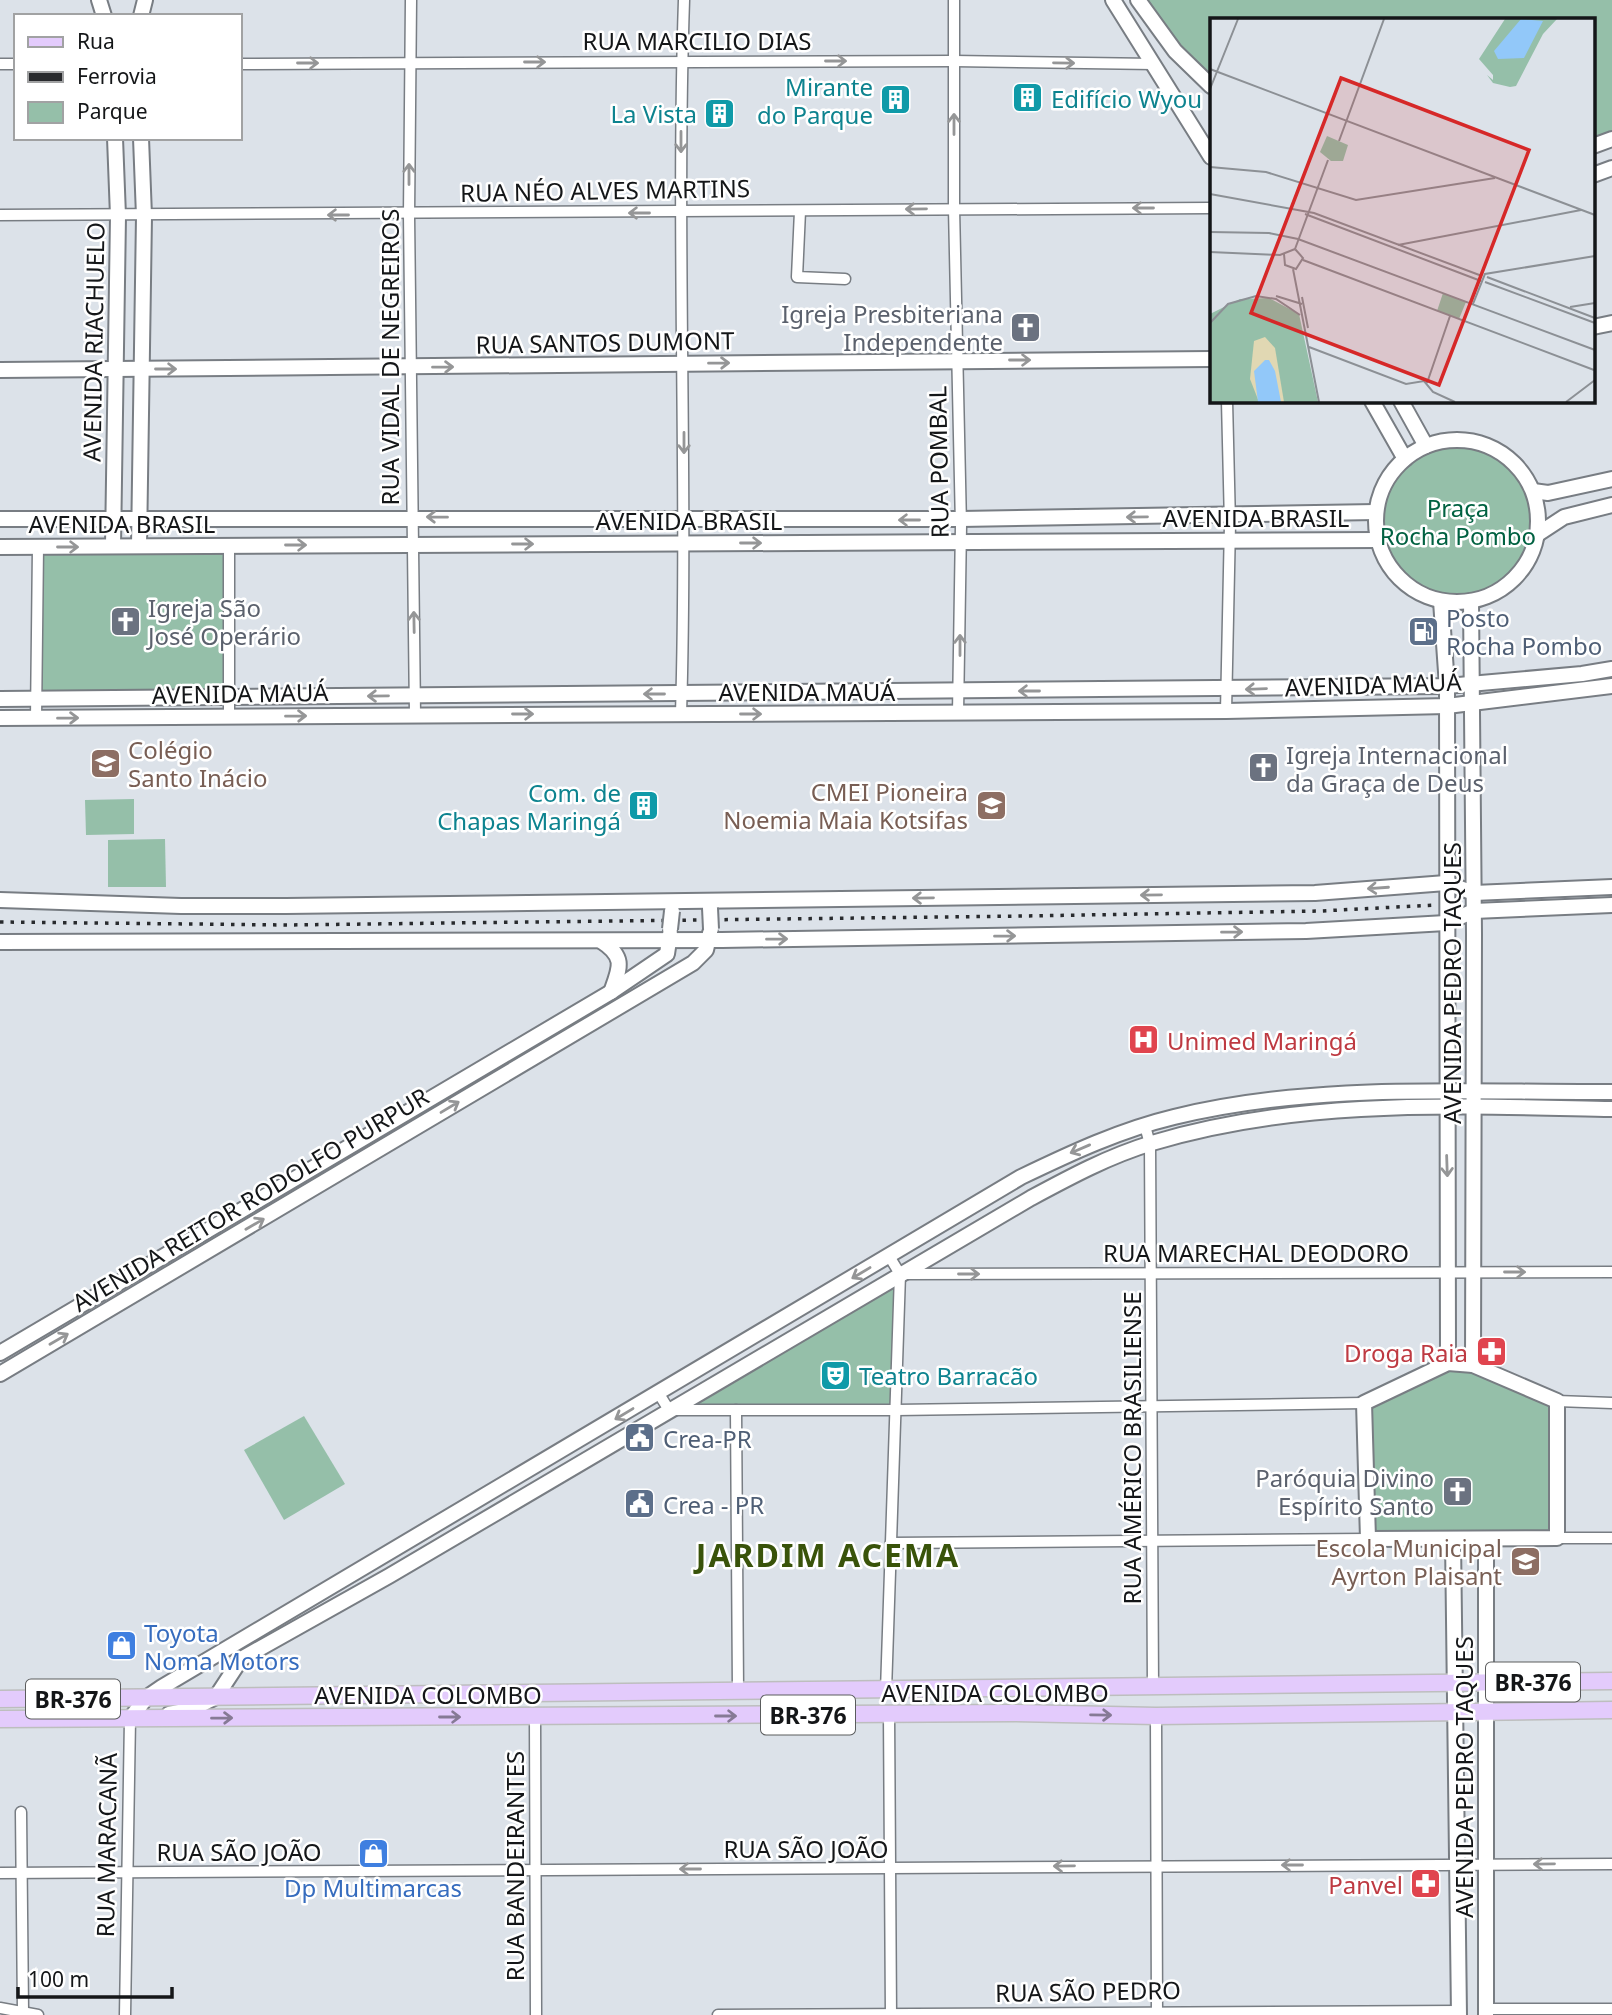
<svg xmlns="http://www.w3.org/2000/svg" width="1612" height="2015" viewBox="0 0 1612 2015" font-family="'Noto Sans',sans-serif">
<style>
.green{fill:#95bfa9}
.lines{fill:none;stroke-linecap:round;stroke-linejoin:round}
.street-casing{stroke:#787d83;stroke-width:13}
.secondary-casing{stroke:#787d83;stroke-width:18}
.primary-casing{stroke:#bdbebe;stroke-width:19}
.street{stroke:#fff;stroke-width:10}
.secondary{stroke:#fff;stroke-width:14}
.primary{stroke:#e3cbfc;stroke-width:16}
.rail{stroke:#292b2e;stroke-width:3.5;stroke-dasharray:3.5 7;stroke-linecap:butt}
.secondary-bridge-casing{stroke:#787d83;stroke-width:18;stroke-linecap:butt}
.secondary-bridge{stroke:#fff;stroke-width:14}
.oneway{stroke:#959697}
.oneway2{stroke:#867a95}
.labels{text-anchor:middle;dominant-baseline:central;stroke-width:5;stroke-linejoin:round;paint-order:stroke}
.shield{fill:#fff;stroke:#5a5c5d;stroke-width:2}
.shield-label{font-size:23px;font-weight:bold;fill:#141618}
.street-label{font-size:24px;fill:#141618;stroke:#fff}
.culture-label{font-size:24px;fill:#0d838f;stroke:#fff;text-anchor:end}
.worship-label{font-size:24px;fill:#5b616d;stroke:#fff;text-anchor:end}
.park-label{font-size:24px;fill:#006141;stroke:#fff}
.service-label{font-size:24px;fill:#4e5e75;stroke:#fff;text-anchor:start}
.education-label{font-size:24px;fill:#785e54;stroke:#fff;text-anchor:end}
.health-label{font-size:24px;fill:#be3a42;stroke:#fff;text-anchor:end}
.shop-label{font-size:24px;fill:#366cbe;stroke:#fff;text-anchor:start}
.district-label{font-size:32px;font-weight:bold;letter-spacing:2px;fill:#39530a;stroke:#fff}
.inset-road{fill:none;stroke:#8c9095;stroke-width:2}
.view{fill:#d62828;fill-opacity:0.15;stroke:#d62828;stroke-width:3.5}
.inset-edge{fill:none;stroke:#141618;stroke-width:3.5}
</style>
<rect width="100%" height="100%" fill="#dce2e9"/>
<g class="green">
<polygon points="1138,0 1612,0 1612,139 1593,146 1593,19 1211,19 1211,86"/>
<circle cx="1457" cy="521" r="81"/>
<polygon points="229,545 229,699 36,700 38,547"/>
<polygon points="134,799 134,834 86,835 85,800"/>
<polygon points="165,839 166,887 108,887 108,840"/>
<polygon points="900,1274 896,1410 669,1410"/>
<polygon points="1448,1363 1557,1401 1557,1538 1368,1539 1364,1403"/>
<polygon points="304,1416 345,1484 284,1520 244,1450"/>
</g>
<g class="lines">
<defs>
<g id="street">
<polyline points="411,0 409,215 415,714"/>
<polyline points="954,0 954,208 961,526 958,713"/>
<polyline points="0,64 16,64"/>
<polyline points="240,64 954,61 1154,64"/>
<polyline points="800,211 797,277 845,279"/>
<polyline points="0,215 1211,208"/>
<polyline points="229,545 229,716"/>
<polyline points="1226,711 1230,524 1227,401"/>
<path d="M681 714C688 476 676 238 684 0"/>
<polyline points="36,718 38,547"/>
<polyline points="1145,1126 1150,1144 1153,1687"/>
<polyline points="889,1256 900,1274"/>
<polyline points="904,1274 1612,1272"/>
<polyline points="659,1394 669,1410 896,1410 1364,1403"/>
<polyline points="1557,1401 1612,1403"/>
<polyline points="736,1410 738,1691"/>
<polyline points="1557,1538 1612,1538"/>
<polyline points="891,1543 1368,1539"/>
<polyline points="886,1691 900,1274"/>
<polyline points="889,1714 891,2015"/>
<polyline points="1156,1716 1157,2015"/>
<polyline points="535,1717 536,2015"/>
<polyline points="21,1812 23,2012"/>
<polyline points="0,1873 1612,1864"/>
<polyline points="0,2008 38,2015"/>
<polyline points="1486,2009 1612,2009"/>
<polyline points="125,2015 130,1719"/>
<polyline points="718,2015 1459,2011"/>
</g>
<g id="secondary">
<polyline points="99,0 104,16"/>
<polyline points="1113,0 1211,157"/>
<polyline points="1138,0 1175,51 1211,86"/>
<polyline points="141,16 145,0"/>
<polyline points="1593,146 1612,139"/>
<polyline points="1593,175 1612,168"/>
<polyline points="1593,327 1612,323"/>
<polyline points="0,370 1211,359"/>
<polyline points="1372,401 1405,459"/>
<polyline points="1401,401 1426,446"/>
<circle cx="1457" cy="521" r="81"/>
<polyline points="1533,491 1548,493 1612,479"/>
<polyline points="0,519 961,519 1376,512"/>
<polyline points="1538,534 1564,517 1612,505"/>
<polyline points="113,546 118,216 115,138"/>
<polyline points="139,546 144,216 141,138"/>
<polyline points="0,547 1378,540"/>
<polyline points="1441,601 1447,686 1448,1363"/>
<polyline points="1471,601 1474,934 1473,1365"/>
<polyline points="0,699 1447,686 1582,674 1612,669"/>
<polyline points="0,718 1226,711 1447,706 1612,686"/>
<polyline points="0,900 181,906 286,906 1315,893 1446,883 1474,893 1612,887"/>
<path d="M601 941C626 957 620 968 611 992"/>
<polyline points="0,942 722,940 1306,931 1446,923 1474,911 1612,905"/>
<polyline points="0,1353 611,992 667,954 670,934"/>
<polygon points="1448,1363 1473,1365 1557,1401 1557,1538 1368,1539 1364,1403"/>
<polyline points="0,1374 693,963 706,950 710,933"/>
<polyline points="1486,1539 1486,2015"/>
<polyline points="1453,1540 1459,2015"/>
<path d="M169 1714 190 1710 216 1697 241 1659 389 1576 1031 1198C1070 1177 1109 1156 1152 1143 1300 1098 1459 1106 1612 1109"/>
<path d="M130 1719 146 1698 162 1687 1021 1177C1071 1153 1120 1130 1174 1117 1316 1082 1467 1093 1612 1092"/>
</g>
<g id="primary">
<polyline points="0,1699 1612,1681"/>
<polyline points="0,1719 1015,1713 1156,1716 1612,1710"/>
</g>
</defs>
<use href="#street" class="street-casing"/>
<use href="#secondary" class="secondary-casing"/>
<use href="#primary" class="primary-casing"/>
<use href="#street" class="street"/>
<use href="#secondary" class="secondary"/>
<use href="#primary" class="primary"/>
<polyline class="rail" points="0,922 287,925 1025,916 1321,911 1435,905"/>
<defs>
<g id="secondary-bridge">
<polyline points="710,908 711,929"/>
<polyline points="670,929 672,911"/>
</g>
</defs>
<use href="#secondary-bridge" class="secondary-bridge-casing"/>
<use href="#secondary-bridge" class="secondary-bridge"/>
</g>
<defs><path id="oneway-shaft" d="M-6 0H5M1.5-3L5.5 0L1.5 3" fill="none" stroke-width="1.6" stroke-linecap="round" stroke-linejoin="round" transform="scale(1.75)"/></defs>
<g class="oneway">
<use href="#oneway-shaft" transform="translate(836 61)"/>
<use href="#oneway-shaft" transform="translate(535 62)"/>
<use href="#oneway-shaft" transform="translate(308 63)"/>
<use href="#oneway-shaft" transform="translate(1064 63) rotate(1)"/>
<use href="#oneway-shaft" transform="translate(954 124) rotate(-90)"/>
<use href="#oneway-shaft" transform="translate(681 142) rotate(90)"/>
<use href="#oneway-shaft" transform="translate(409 174) rotate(-90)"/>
<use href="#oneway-shaft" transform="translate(1143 208) rotate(180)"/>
<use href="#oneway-shaft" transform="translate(916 209) rotate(179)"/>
<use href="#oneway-shaft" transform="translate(639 213) rotate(180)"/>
<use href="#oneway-shaft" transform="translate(338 215) rotate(180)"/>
<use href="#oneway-shaft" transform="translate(1020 360)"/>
<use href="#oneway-shaft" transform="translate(719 363) rotate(-1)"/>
<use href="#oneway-shaft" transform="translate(443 367) rotate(-1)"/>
<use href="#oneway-shaft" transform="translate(166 369)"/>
<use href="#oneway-shaft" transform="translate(684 443) rotate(90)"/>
<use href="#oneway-shaft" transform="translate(437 517) rotate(-179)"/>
<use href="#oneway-shaft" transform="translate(1137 517) rotate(179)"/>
<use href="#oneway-shaft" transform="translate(909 520) rotate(180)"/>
<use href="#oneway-shaft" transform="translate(751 543)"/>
<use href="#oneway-shaft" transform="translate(523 544)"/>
<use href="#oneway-shaft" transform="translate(296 545)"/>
<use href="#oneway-shaft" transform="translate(68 547)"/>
<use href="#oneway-shaft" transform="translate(414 622) rotate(-91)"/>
<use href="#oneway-shaft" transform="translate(960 645) rotate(-90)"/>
<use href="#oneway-shaft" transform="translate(1256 689) rotate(178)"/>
<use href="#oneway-shaft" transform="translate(1029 691) rotate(180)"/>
<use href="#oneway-shaft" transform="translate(654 694) rotate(180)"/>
<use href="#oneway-shaft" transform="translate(378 696) rotate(179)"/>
<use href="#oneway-shaft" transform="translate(523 714)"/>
<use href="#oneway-shaft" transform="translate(751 714)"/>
<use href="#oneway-shaft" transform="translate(296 716) rotate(-1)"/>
<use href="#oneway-shaft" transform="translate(68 718) rotate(-1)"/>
<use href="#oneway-shaft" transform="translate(1378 888) rotate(176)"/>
<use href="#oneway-shaft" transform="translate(1151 895) rotate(179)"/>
<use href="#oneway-shaft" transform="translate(923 898) rotate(179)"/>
<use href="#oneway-shaft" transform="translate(1232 932) rotate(-1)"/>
<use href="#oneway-shaft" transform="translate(1005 936) rotate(-1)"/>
<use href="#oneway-shaft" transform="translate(777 939) rotate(-1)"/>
<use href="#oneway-shaft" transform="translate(450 1107) rotate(-31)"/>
<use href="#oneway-shaft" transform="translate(1080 1149) rotate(157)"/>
<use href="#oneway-shaft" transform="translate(1447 1166) rotate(88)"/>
<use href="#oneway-shaft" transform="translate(255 1224) rotate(-30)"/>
<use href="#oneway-shaft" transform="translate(1515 1272)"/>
<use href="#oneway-shaft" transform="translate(861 1273) rotate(149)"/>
<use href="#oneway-shaft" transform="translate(969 1274)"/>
<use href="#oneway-shaft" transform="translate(59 1339) rotate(-30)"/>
<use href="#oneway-shaft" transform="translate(624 1414) rotate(149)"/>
<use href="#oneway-shaft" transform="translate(1544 1864) rotate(179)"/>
<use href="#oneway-shaft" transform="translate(1292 1865) rotate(-180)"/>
<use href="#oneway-shaft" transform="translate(1064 1866) rotate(179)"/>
<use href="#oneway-shaft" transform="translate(690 1869) rotate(180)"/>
</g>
<g class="oneway2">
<use href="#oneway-shaft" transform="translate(1101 1715) rotate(1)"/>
<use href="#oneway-shaft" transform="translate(726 1716)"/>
<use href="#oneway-shaft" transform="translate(450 1717)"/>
<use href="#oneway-shaft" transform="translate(222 1718) rotate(-1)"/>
</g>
<defs>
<symbol id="building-square" viewBox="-11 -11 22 22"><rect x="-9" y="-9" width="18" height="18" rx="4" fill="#0f9aa8" stroke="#fff"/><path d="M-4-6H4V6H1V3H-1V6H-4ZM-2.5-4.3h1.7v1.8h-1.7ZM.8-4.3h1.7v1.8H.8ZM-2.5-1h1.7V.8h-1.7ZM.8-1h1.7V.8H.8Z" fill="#fff"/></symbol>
<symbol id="church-square" viewBox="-11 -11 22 22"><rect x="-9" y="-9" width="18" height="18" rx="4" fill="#6b7280" stroke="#fff"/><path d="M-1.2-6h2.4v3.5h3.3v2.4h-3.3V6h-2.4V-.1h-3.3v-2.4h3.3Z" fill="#fff"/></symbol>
<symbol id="fuel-square" viewBox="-11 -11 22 22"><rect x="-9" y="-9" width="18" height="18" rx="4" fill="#5c6f8a" stroke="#fff"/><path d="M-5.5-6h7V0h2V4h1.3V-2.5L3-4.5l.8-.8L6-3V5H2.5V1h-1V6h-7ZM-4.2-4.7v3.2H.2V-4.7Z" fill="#fff"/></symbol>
<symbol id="school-square" viewBox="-11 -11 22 22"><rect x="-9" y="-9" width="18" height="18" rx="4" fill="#8d6e63" stroke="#fff"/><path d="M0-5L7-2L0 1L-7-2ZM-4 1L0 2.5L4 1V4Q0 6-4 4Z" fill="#fff"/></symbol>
<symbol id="hospital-square" viewBox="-11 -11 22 22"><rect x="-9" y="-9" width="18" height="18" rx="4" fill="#e0444e" stroke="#fff"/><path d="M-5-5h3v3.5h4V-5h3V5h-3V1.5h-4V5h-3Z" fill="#fff"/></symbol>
<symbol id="pharmacy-square" viewBox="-11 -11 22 22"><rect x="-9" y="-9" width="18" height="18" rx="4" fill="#e0444e" stroke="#fff"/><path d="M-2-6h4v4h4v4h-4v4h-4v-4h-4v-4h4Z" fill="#fff"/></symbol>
<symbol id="theatre-square" viewBox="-11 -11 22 22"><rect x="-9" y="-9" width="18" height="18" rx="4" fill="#0f9aa8" stroke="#fff"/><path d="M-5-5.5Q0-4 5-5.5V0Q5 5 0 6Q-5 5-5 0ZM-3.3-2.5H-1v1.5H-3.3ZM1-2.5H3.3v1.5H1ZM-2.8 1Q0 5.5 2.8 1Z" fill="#fff"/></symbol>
<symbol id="civic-square" viewBox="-11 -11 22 22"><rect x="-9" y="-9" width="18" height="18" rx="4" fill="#5c6f8a" stroke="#fff"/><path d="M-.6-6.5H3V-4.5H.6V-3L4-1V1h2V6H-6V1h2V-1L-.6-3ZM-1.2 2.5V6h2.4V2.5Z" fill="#fff"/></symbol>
<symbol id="shop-square" viewBox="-11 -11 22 22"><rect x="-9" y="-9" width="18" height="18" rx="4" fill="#3f7fe0" stroke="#fff"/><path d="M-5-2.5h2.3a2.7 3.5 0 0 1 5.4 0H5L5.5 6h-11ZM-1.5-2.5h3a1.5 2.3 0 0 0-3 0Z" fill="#fff"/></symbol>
</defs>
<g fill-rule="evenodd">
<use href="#building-square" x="1010" y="80" width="35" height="35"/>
<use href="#building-square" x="878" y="82" width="35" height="35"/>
<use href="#building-square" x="702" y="96" width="35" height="35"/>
<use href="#church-square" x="1008" y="310" width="35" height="35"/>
<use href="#church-square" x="108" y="604" width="35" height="35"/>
<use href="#fuel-square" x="1406" y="614" width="35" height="35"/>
<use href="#school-square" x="88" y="746" width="35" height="35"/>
<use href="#church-square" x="1246" y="750" width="35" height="35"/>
<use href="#school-square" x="974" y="788" width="35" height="35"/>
<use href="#building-square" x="626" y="788" width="35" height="35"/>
<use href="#hospital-square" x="1126" y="1022" width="35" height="35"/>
<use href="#pharmacy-square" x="1474" y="1334" width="35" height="35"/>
<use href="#theatre-square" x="818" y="1358" width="35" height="35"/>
<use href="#civic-square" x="622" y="1420" width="35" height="35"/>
<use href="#church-square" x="1440" y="1474" width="35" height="35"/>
<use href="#civic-square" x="622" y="1486" width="35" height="35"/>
<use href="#school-square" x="1508" y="1544" width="35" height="35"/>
<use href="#shop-square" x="104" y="1628" width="35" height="35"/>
<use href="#shop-square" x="356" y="1836" width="35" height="35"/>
<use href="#pharmacy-square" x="1408" y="1866" width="35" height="35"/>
</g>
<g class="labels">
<g class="shield">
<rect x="1486" y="1662.5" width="94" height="39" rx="5"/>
<rect x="26" y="1679.5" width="94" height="39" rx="5"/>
<rect x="761" y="1695.5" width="94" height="39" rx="5"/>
</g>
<g class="shield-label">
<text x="1533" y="1682">BR-376</text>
<text x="73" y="1699">BR-376</text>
<text x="808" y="1715">BR-376</text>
</g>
<g class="street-label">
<text x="697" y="40">RUA MARCILIO DIAS</text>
<text transform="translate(605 190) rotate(-1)">RUA NÉO ALVES MARTINS</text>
<text transform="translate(93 342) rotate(-89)">AVENIDA RIACHUELO</text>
<text transform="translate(605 342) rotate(-1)">RUA SANTOS DUMONT</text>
<text transform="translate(389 357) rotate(-90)">RUA VIDAL DE NEGREIROS</text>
<text transform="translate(938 462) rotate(-91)">RUA POMBAL</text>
<text x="1256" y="517">AVENIDA BRASIL</text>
<text x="689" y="520">AVENIDA BRASIL</text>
<text x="122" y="523">AVENIDA BRASIL</text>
<text transform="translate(1373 684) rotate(-2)">AVENIDA MAUÁ</text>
<text x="807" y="691">AVENIDA MAUÁ</text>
<text transform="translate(240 693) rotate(-1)">AVENIDA MAUÁ</text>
<text transform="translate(1451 983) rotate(-90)">AVENIDA PEDRO TAQUES</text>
<text transform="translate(250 1199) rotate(-31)">AVENIDA REITOR RODOLFO PURPUR</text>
<text x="1256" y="1252">RUA MARECHAL DEODORO</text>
<text transform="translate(1131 1448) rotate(-90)">RUA AMÉRICO BRASILIENSE</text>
<text x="995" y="1692">AVENIDA COLOMBO</text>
<text x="428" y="1694">AVENIDA COLOMBO</text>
<text transform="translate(1463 1777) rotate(-90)">AVENIDA PEDRO TAQUES</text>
<text transform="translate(106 1845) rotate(-89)">RUA MARACANÃ</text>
<text x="806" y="1848">RUA SÃO JOÃO</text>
<text x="239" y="1851">RUA SÃO JOÃO</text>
<text transform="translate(514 1866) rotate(-90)">RUA BANDEIRANTES</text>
<text transform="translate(1088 1991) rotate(-1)">RUA SÃO PEDRO</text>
</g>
<g class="culture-label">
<text x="873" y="86">Mirante<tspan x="873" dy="28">do Parque</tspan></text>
<text x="1051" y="98" text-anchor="start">Edifício Wyou</text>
<text x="697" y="113">La Vista</text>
<text x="621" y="792">Com. de<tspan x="621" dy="28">Chapas Maringá</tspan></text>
<text x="859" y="1375" text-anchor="start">Teatro Barracão</text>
</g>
<g class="worship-label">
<text x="1003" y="313">Igreja Presbiteriana<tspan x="1003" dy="28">Independente</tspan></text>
<text x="148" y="607" text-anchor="start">Igreja São<tspan x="148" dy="28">José Operário</tspan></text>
<text x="1286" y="754" text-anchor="start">Igreja Internacional<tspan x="1286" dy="28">da Graça de Deus</tspan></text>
<text x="1434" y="1477">Paróquia Divino<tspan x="1434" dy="28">Espírito Santo</tspan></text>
</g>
<g class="park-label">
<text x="1458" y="507">Praça<tspan x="1458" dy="28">Rocha Pombo</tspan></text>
</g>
<g class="service-label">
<text x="1446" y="617">Posto<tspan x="1446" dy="28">Rocha Pombo</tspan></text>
<text x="663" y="1438">Crea-PR</text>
<text x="663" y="1504">Crea - PR</text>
</g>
<g class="education-label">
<text x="128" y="749" text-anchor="start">Colégio<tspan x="128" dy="28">Santo Inácio</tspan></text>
<text x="968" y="791">CMEI Pioneira<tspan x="968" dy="28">Noemia Maia Kotsifas</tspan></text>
<text x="1502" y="1547">Escola Municipal<tspan x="1502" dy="28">Ayrton Plaisant</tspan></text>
</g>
<g class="health-label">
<text x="1167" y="1040" text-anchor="start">Unimed Maringá</text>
<text x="1468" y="1352">Droga Raia</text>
<text x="1403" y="1884">Panvel</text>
</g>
<g class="shop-label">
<text x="144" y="1632">Toyota<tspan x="144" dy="28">Noma Motors</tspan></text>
<text x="373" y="1887" text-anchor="middle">Dp Multimarcas</text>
</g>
<g class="district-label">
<text x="828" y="1554">JARDIM ACEMA</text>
</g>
</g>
<g transform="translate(1210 18)">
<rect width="385" height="385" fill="#dce2e9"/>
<path d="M295 1H347L333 16 306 68 300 69 283 65 277 57 283 62V57L269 41ZM117 118 138 127 133 143H121L110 134ZM233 275 256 284 249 301 227 293ZM59 280 89 296 108 384H1L0 296 30 281Z" fill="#95bfa9"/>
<path d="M55 319 65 330 74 384H49L40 361 44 323Z" fill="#e1d8b3"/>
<path d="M311 1 333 3 314 40 288 41 284 33ZM55 342H59L65 353 71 384H48L44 353Z" fill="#92c8f9"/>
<path class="inset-road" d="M0 51 385 197M0 71 28 1M129 123 174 1M0 149 56 154 146 182 285 160M0 176 104 195 272 258M95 196 271 263M0 214 59 215 88 221 385 332M188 227 371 192M85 231 118 142M0 234 70 237 85 231M74 236 75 247 86 251 93 240 85 231M93 242 384 352M83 251 109 384M277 259 385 300M275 264 385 305M66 278 92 286M92 279 98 310M263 286 275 256 385 238M360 289 385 285M0 305 18 286 46 278 66 281 90 297M99 329 196 366 214 363 223 374 245 384M217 365 240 298M356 384 385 362"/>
<path class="view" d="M131 60 319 132 229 367 41 295Z"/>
<rect width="385" height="385" class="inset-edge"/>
</g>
<rect x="14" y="14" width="228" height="126" fill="#ffffff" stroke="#a1a2a3" stroke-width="2"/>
<rect x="28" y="37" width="35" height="10" fill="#e3cbfc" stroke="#a1a2a3" stroke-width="2"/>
<text x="77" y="49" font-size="21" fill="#141618">Rua</text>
<rect x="28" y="72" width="35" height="10" fill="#292b2e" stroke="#a1a2a3" stroke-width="2"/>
<text x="77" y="84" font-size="21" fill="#141618">Ferrovia</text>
<rect x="28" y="102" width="35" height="21" fill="#95bfa9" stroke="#a1a2a3" stroke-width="2"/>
<text x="77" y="119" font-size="21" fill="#141618">Parque</text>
<path d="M18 1987v10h154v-10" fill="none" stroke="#141618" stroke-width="3.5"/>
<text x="28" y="1987" font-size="21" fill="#141618" stroke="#ffffff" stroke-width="5" paint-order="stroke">100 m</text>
</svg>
